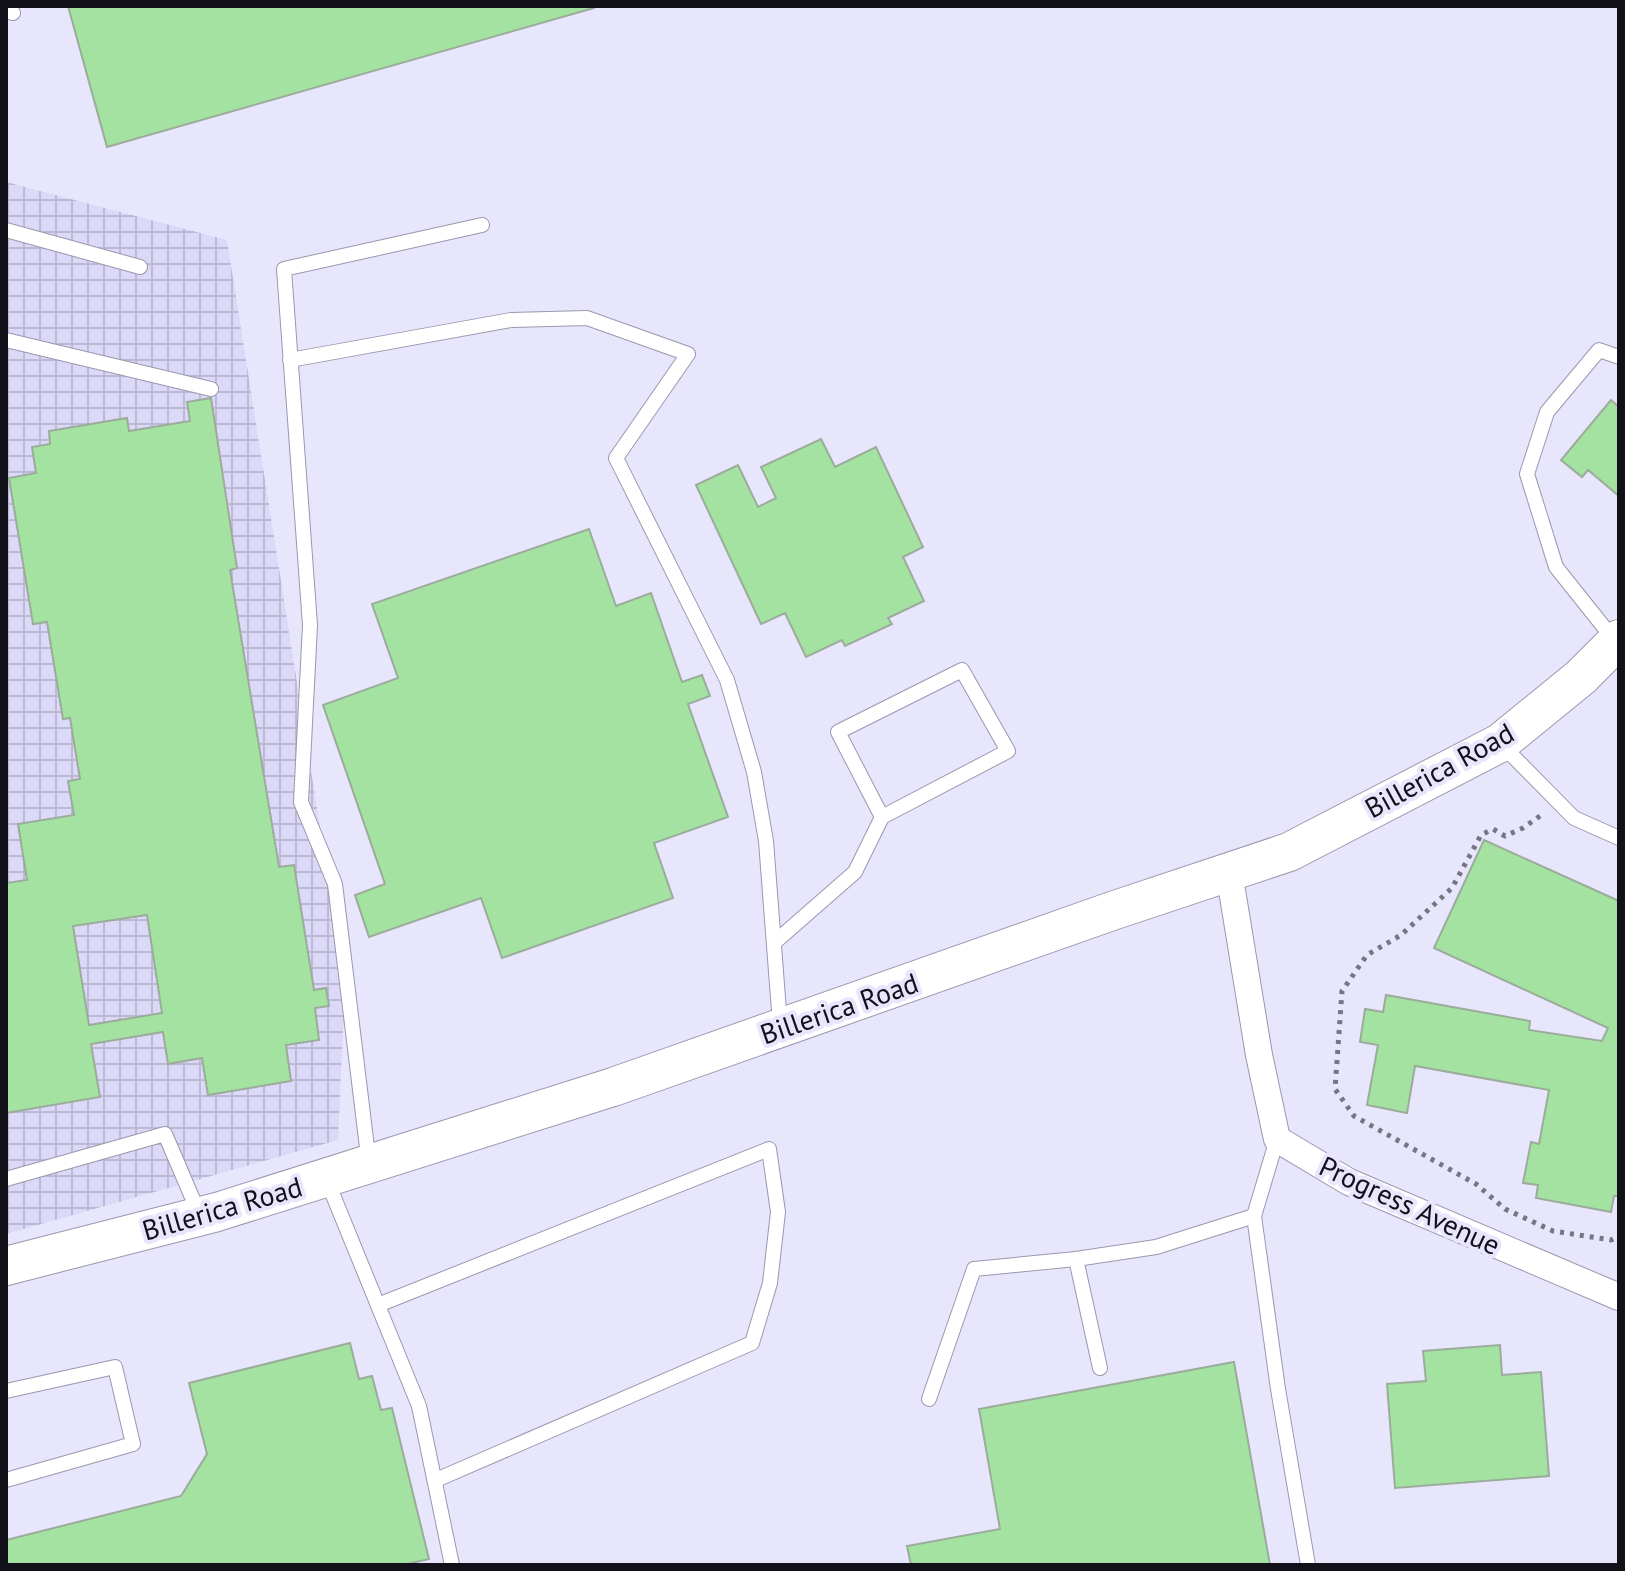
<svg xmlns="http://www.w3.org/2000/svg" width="1625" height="1571" viewBox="0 0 1625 1571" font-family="'PT Sans',sans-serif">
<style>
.industrial{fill:url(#industrial-grid)}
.building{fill:#a3e2a1;stroke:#9cac9b;stroke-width:2;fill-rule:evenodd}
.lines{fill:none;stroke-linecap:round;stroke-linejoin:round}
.lane-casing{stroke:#9998ad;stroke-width:16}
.street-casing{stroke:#9998ad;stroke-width:28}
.secondary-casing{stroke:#9998ad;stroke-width:40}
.path{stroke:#767584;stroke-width:5;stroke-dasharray:4 6;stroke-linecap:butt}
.lane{stroke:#fff;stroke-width:14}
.street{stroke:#fff;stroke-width:26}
.secondary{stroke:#fff;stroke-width:38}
.labels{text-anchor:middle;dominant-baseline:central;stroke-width:8;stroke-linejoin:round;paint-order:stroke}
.street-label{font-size:28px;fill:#121119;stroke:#e7e6fd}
</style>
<defs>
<pattern id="industrial-grid" width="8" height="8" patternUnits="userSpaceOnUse" patternTransform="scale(2)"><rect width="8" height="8" fill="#dbd9f7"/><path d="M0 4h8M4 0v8" fill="none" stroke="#bbb9d3"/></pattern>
</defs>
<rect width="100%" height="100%" fill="#e7e6fd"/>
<polygon class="industrial" points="6,182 227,240 345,986 338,1140 6,1234"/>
<g class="building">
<polygon points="68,6 594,6 594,8 107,147"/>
<path d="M211 398 237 568 230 570 279 867 294 865 314 990 326 988 329 1006 315 1008 319 1040 286 1045 291 1081 208 1095 202 1058 168 1064 163 1032 91 1044 100 1097 6 1113V883L27 880 18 824 74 815 68 781 80 779 70 718 63 719 47 622 33 624 9 478 36 473 32 447 50 444 49 431 127 418 129 431 190 421 187 402ZM147 915 162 1013 89 1025 73 926Z"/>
<polygon points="1611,400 1619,407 1619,496 1588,470 1582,477 1561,460"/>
<polygon points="821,439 835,467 876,447 923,547 903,557 924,601 888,618 892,624 845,646 842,640 806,657 785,613 761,624 696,485 738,465 758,507 776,498 761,467"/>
<polygon points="589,529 616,606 651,593 682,682 702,675 710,696 688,704 728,817 654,843 673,898 502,958 481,898 369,937 355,895 385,884 323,705 398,678 372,604"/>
<polygon points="1484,840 1619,901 1619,1196 1614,1196 1611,1212 1536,1198 1538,1185 1523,1183 1531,1142 1539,1144 1549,1090 1415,1066 1407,1113 1367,1105 1378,1045 1360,1042 1365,1009 1383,1012 1386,995 1530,1021 1529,1030 1602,1041 1608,1028 1434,948"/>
<polygon points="350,1343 359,1379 372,1376 381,1410 392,1408 429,1559 403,1565 6,1565 6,1540 181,1496 207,1454 189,1383"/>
<polygon points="1500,1345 1502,1375 1541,1372 1549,1476 1395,1488 1387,1384 1426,1381 1423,1351"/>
<polygon points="1234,1362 1270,1565 911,1565 907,1546 1000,1529 979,1409"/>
</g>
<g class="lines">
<defs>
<g id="lane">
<polyline points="6,11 13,13"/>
<polyline points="6,230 140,267"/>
<polyline points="6,340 211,389"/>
<polyline points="290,360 511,320 587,318 688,354 616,458 727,680 754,772 766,841 780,1024"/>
<polyline points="1615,641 1556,567 1527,474 1547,412 1599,350 1619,357"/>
<polyline points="1500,743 1574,818 1619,838"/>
<polyline points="775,942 855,872 882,817 1008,751 962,670 838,732 882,817"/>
<polyline points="1277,1139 1254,1216 1278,1389 1308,1565"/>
<polyline points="369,1164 335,884 301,802 310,625 284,269 482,225"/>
<polyline points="326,1178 419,1406 452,1565"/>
<polyline points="6,1179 165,1134 200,1216"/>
<polyline points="1076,1259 1100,1368"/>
<polyline points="378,1305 769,1149 778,1212 770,1283 752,1343 436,1480"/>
<polyline points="6,1391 115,1367 133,1444 6,1480"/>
<polyline points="929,1399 974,1269 1076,1259 1156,1247 1254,1216"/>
</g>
<polyline id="street" points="1229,872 1259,1055 1277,1139 1349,1182 1619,1297"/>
<polyline id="secondary" points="6,1266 217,1212 613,1087 1112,911 1289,852 1500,743 1581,677 1619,639"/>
</defs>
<use href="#lane" class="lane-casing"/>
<use href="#street" class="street-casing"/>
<use href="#secondary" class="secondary-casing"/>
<polyline class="path" points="1540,816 1523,828 1505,836 1493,829 1481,835 1452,888 1401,935 1367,955 1342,991 1335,1089 1354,1116 1476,1184 1505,1209 1553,1231 1611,1240 1619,1236"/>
<use href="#lane" class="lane"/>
<use href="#street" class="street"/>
<use href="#secondary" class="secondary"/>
</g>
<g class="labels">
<g class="street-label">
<text transform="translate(1439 770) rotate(-29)">Billerica Road</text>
<text transform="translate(839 1008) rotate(-19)">Billerica Road</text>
<text transform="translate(1410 1205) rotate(25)">Progress Avenue</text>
<text transform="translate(222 1208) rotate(-16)">Billerica Road</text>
</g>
</g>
<rect width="1625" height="1571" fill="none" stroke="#121119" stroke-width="16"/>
</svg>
